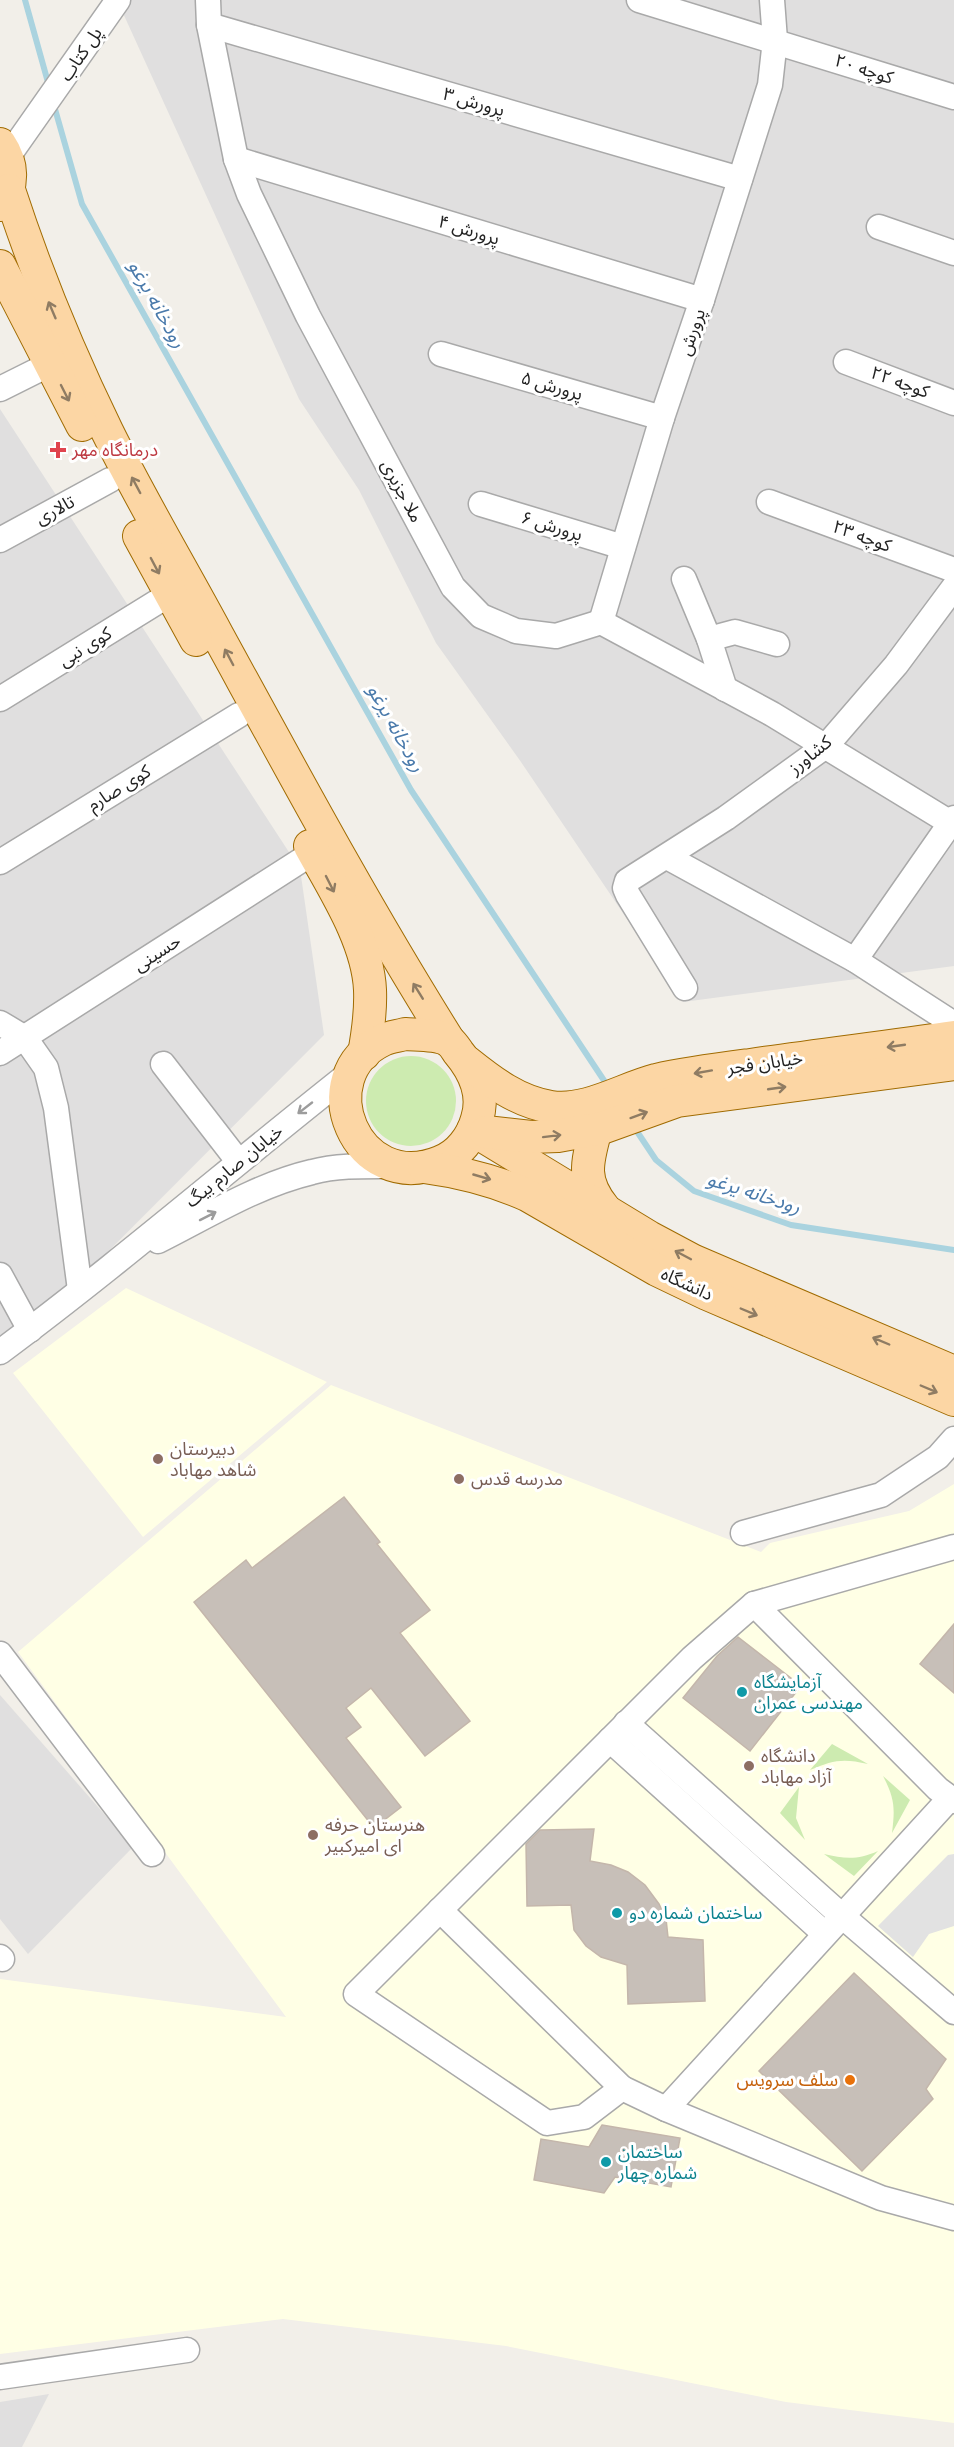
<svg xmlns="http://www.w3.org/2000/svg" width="954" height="2447" viewBox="0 0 954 2447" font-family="'Nunito Sans','Noto Sans Arabic',sans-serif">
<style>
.residential{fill:#e0dfdf}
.education{fill:#ffffe5}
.grass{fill:#cdebb0}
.parking{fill:#e2e2e2}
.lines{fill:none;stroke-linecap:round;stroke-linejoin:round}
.stream{stroke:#aad3df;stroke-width:6}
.building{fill:#c7bfb8;stroke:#c4b6ab;stroke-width:1.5}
.minor-casing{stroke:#a9a9a9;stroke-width:27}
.major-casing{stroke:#a06b00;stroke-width:34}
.minor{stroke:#fff;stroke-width:24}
.major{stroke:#fcd6a4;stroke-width:32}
.oneway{stroke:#8f7c63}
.oneway2{stroke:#9c9c9c}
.health-dot{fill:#e0444e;stroke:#fff;stroke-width:2}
.education-dot{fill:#8d6e63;stroke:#fff;stroke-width:2}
.culture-dot{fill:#0f9aa8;stroke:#fff;stroke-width:2}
.food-dot{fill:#e8710a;stroke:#fff;stroke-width:2}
.labels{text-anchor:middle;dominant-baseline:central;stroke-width:6;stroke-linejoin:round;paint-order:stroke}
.street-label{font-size:18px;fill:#222;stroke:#fff}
.health-label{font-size:18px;fill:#be3a42;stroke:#fff;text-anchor:start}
.education-label{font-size:18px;fill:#785e54;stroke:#fff;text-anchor:start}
.culture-label{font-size:18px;fill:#0d838f;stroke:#fff;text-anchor:start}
.food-label{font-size:18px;fill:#c56008;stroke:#fff;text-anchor:end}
.water-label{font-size:20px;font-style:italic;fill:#4a7aab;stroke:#fff}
</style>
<rect width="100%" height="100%" fill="#f2efe9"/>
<g class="residential">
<polygon points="117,0 954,0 954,966 683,1002 521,762 436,643 359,490 299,399"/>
<polygon points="0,409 300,869 324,1035 0,1360"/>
<polygon points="0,1695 133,1847 28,1954 0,1919"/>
<polygon points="49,2394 22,2447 0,2447 0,2402"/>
</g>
<g class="education">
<polygon points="126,1288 327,1382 143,1537 13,1373"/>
<polygon points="331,1385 761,1552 770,1543 909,1511 954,1484 954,2423 786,2402 506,2346 283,2319 0,2354 0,1979 286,2017 18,1652"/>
</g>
<g class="grass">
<circle cx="411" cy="1101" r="45"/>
<path d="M832 1744 868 1764C843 1758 833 1760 810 1770Z"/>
<path d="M883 1776 910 1800 892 1833C895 1808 895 1799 883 1776Z"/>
<polygon points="799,1787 796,1818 805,1840 780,1813"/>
<path d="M878 1851 854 1876 824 1854C845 1859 858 1860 878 1851Z"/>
</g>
<polygon class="parking" points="954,1854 954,1926 929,1934 913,1957 878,1926 948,1855"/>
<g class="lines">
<g class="stream">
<polyline points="25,0 49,86"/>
<polyline points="53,102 82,204 411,790 609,1088"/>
<polyline points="634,1127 656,1160 694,1191 791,1225 954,1250"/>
</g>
</g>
<g class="building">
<polygon points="344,1497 380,1542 377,1544 430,1610 400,1633 470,1721 425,1756 371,1688 346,1708 361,1727 346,1738 401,1807 374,1828 194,1602 246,1560 252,1568"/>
<polygon points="954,1624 954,1693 920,1664"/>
<polygon points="738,1637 801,1686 750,1751 683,1698 717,1656"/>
<polygon points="594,1829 590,1861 611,1865 628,1872 645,1885 659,1904 666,1919 668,1937 703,1940 705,2001 628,2004 627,1965 601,1957 586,1946 574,1930 571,1905 527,1906 526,1844 540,1830"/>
<polygon points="854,1973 946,2059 926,2089 933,2099 862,2171 759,2071"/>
<polygon points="602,2125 680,2138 671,2187 615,2177 604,2193 534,2180 541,2139 589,2147"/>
</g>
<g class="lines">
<defs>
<g id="minor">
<polyline points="208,0 209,25 236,159 249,194 308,316 453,587 481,616 516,631 556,636 601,622 772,714 954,825"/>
<polyline points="639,0 954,97"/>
<polyline points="209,25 740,179"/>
<polyline points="7,158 118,0"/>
<polyline points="236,159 702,300"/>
<polyline points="879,227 954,253"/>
<polyline points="441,354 662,418"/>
<polyline points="846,362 954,403"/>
<polyline points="0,389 50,364"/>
<polyline points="769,502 954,570"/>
<polyline points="481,504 623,547"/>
<polyline points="0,540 110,480"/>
<polyline points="684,579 709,639 725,689"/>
<polyline points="601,622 662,418 702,300 770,85 775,40 772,0"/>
<polyline points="709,639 735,632 777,644"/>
<polyline points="0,699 170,594"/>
<polyline points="667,857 855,960 954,1024"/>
<polyline points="0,862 239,715"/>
<polyline points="855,960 954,818"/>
<polyline points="685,988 628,895 625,888 627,881 726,818 827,745 896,665 954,587"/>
<polyline points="0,1023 25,1038 46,1068 56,1108 80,1290"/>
<polyline points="0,1053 314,852"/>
<polyline points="163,1064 238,1161"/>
<path d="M158 1241C208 1216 257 1185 312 1172 338 1165 367 1166 394 1166"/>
<polyline points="0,1275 30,1330"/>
<path d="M0 1352C120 1263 233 1165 351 1072"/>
<polyline points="743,1533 881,1495 938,1457 954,1439"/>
<polyline points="754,1604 938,1789 954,1801"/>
<polyline points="0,1654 152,1854"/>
<polyline points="626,1723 842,1916 954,2012"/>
<polyline points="610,1740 825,1934"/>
<polyline points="440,1910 622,2088 666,2109 881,2198 954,2218"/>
<polyline points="0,1957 2,1959"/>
<polyline points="622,2088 584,2117 547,2123 356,1994 692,1658 754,1604 954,1547"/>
<polyline points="666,2109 950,1798"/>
<polyline points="0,2377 187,2350"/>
</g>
<g id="major">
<path d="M0 144C13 163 14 186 0 205"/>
<path d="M9 190C36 273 69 353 107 431 141 500 181 567 217 634 292 771 366 909 449 1041"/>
<polyline points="0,266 82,425"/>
<polyline points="139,536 196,640"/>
<path d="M310 846C333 888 368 941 370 990 371 1012 368 1032 364 1054"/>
<path d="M405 1034C418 1035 439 1034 449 1041 453 1044 456 1049 458 1052 474 1071 485 1094 477 1119 472 1137 459 1155 440 1162 356 1196 307 1076 383 1040 389 1037 398 1036 405 1034Z"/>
<path d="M467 1062C492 1082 518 1102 551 1107 587 1112 622 1089 656 1080 687 1073 719 1069 750 1065 818 1055 886 1047 954 1037"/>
<path d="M596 1129C587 1162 581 1180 604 1208"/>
<polyline points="473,1130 649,1237 694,1261 954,1372"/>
<polyline points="486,1132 531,1137 558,1136 602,1128 677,1101 954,1064"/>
<path d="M424 1167C461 1172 493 1180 527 1195L657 1270 707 1294 954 1400"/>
</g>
</defs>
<use href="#minor" class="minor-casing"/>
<use href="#major" class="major-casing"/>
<use href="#minor" class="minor"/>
<use href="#major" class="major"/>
</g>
<defs><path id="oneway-shaft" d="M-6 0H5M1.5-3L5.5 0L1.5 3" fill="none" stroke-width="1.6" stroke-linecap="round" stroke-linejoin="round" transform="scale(1.5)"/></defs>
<g class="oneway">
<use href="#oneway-shaft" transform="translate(52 310) rotate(-113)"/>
<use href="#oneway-shaft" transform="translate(65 393) rotate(63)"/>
<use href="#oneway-shaft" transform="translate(136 485) rotate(-118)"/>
<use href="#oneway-shaft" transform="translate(155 566) rotate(62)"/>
<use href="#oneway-shaft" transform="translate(229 657) rotate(-118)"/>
<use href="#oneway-shaft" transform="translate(330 884) rotate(63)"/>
<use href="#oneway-shaft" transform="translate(418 991) rotate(-122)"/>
<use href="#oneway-shaft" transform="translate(896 1046) rotate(172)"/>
<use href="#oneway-shaft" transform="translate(703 1072) rotate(170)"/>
<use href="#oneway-shaft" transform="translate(777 1088) rotate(-8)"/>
<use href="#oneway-shaft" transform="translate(639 1115) rotate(-20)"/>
<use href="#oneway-shaft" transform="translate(552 1136) rotate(-7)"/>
<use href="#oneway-shaft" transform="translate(482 1177) rotate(16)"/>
<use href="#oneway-shaft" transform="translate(683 1255) rotate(-152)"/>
<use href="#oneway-shaft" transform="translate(749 1312) rotate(23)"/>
<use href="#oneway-shaft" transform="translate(881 1341) rotate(-157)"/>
<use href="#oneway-shaft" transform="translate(929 1389) rotate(23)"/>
</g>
<g class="oneway2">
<use href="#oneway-shaft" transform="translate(305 1108) rotate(142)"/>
<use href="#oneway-shaft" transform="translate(208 1216) rotate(-27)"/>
</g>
<path class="health-dot" d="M55 441h6v6h6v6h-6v6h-6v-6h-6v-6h6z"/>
<g class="education-dot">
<circle cx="158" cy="1459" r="6"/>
<circle cx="459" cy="1479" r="6"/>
<circle cx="749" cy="1766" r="6"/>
<circle cx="313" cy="1835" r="6"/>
</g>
<g class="culture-dot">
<circle cx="742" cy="1692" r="6"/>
<circle cx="617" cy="1913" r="6"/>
<circle cx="606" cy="2162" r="6"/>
</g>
<circle class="food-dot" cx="850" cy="2080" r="6"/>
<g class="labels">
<g class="street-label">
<text transform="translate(81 54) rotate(-56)">پل کتاب</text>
<text transform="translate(864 69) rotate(18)">کوچه ۲۰</text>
<text transform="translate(474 102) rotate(16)">پرورش ۳</text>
<text transform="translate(469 230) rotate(17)">پرورش ۴</text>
<text transform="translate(692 332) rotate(-71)">پرورش</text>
<text transform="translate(900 382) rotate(20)">کوچه ۲۲</text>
<text transform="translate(552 386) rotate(16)">پرورش ۵</text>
<text transform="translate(402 491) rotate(62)">ملا جزیری</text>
<text transform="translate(55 510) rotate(-28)">تالاری</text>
<text transform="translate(552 526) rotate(17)">پرورش ۶</text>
<text transform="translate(862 536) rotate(20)">کوچه ۲۳</text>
<text transform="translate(85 647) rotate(-32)">کوی نبی</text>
<text transform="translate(810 755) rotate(-39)">کشاورز</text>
<text transform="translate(119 788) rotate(-32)">کوی صارم</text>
<text transform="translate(157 953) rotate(-33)">حسینی</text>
<text transform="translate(765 1063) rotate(-8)">خیابان فجر</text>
<text transform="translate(234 1166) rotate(-39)">خیابان صارم بیگ</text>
<text transform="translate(687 1284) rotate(25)">دانشگاه</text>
</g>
<g class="health-label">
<text x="72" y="450">درمانگاه مهر</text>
</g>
<g class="education-label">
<text x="170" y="1449">دبیرستان<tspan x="170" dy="21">شاهد مهاباد</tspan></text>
<text x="471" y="1479">مدرسه قدس</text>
<text x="761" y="1756">دانشگاه<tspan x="761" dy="21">آزاد مهاباد</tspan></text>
<text x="325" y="1825">هنرستان حرفه<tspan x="325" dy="21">ای امیرکبیر</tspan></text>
</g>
<g class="culture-label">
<text x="754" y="1682">آزمایشگاه<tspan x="754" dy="21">مهندسی عمران</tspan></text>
<text x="629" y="1913">ساختمان شماره دو</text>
<text x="618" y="2152">ساختمان<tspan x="618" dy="21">شماره چهار</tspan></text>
</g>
<g class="food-label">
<text x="838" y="2080">سلف سرویس</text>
</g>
<g class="water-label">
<text transform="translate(157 304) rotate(61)">رودخانه یرغو</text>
<text transform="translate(396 728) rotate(61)">رودخانه یرغو</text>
<text transform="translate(754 1193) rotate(18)">رودخانه یرغو</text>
</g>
</g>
</svg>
